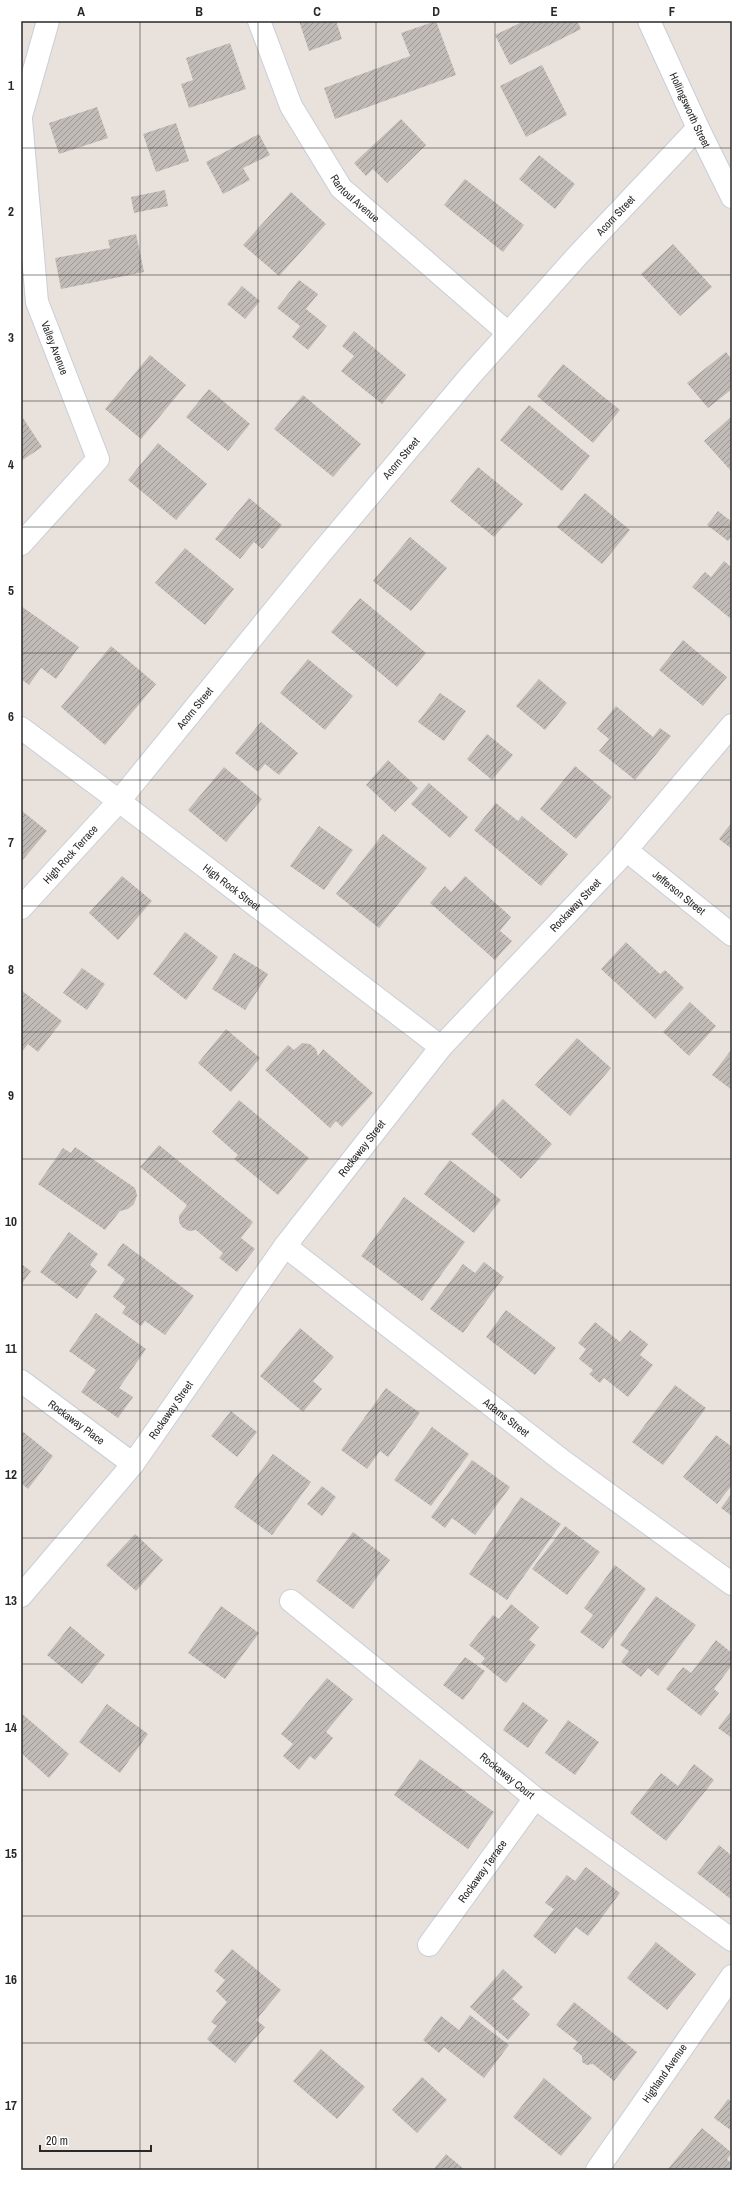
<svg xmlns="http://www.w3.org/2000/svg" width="753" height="2191" viewBox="0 0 753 2191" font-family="'Archivo Narrow',sans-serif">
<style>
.building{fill:url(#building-hatch)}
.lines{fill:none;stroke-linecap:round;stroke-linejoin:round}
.street-casing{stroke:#c9ced9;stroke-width:24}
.street{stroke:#fff;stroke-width:22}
.grid{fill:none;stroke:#282828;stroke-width:1;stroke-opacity:0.55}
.labels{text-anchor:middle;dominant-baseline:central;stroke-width:3;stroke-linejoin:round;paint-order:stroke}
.street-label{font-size:11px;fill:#282828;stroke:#fff}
.neatline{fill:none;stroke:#282828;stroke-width:1.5}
.grid-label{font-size:13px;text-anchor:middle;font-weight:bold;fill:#282828}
</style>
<defs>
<pattern id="building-hatch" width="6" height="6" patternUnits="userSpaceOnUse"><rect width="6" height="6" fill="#c1bbb7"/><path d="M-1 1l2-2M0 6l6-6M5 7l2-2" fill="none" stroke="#9d9895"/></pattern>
</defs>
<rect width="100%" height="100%" fill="#e9e1db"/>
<g class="building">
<polygon points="299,21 336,21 342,39 309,51"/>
<polygon points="436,21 456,75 335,119 324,88 410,56 401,33"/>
<polygon points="519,21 577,21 581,29 510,65 495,35 520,23"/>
<polygon points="230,43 246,89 189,108 181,84 193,80 186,58"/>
<polygon points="542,65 567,115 526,137 500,86"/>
<polygon points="97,107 108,138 59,154 49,123"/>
<polygon points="401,119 426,145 387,183 373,169 366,176 354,163"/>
<polygon points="176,123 189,161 156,172 143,134"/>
<polygon points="259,134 270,155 243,168 250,180 223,194 206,162"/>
<polygon points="539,155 575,184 555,209 519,179"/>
<polygon points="465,179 524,225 503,252 444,205"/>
<polygon points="165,190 168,206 134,213 131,197"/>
<polygon points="291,192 326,224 279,276 243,245"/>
<polygon points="136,234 144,272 61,289 55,258 110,248 108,240"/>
<polygon points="673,244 712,287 680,316 641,274"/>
<polygon points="299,280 318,294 306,309 327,326 308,350 292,337 300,326 277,308"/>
<polygon points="242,286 260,301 245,319 227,304"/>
<polygon points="354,331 406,375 382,404 341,371 354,356 342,346"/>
<polygon points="726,352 732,360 732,389 708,408 687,383"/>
<polygon points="150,355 186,385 141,439 105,409"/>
<polygon points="563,364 620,410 593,443 537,396"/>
<polygon points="209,389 250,424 228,451 186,417"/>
<polygon points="303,395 361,444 333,477 274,429"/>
<polygon points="529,405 590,456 562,491 500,440"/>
<polygon points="21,415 42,447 21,461"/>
<polygon points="732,416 732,472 704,441"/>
<polygon points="158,443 207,484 176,520 128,480"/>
<polygon points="478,467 523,504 494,537 450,501"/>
<polygon points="585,493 630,530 602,564 557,527"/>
<polygon points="249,498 282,525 262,549 254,542 240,559 215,539"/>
<polygon points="718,511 732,522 732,536 728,541 707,525"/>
<polygon points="410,537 447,568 411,611 373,581"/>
<polygon points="185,548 234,589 205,625 155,583"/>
<polygon points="724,561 732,568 731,619 692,587 705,572 711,577"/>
<polygon points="360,598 426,653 397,687 331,632"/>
<polygon points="21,606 79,647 56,679 41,668 29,685 21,679"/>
<polygon points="683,640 727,677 703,706 659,670"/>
<polygon points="111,646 156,684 105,745 61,707"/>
<polygon points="308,659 353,696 325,730 280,693"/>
<polygon points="539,679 567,703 545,730 516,706"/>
<polygon points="440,693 466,711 444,741 418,722"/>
<polygon points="616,706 653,737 660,728 671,736 635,780 599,751 609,739 597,729"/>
<polygon points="261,722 298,753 279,775 265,764 258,772 235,753"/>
<polygon points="487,734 513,755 492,780 467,759"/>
<polygon points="388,760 418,788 395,812 366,785"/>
<polygon points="575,766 612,797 576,839 540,809"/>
<polygon points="224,767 262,799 226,842 188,810"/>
<polygon points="429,783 468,817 450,838 411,804"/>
<polygon points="496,803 518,821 522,816 568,854 541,886 474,830"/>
<polygon points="21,810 47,831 21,862"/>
<polygon points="732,822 732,849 719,839"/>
<polygon points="319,826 353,850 324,890 290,866"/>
<polygon points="383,834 427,868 379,928 336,894"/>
<polygon points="122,876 152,901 118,940 89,913"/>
<polygon points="465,876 511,917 500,931 512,941 495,960 430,903 445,886 451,892"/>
<polygon points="185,932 218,957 186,1000 153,974"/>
<polygon points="626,942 660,974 665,970 684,988 655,1019 601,969"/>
<polygon points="234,953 268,974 245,1010 212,989"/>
<polygon points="82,968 105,984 87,1010 63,993"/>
<polygon points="21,990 62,1021 38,1052 28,1044 21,1053"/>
<polygon points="690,1002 716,1026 689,1056 663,1032"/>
<polygon points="226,1029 260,1058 231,1092 198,1063"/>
<polygon points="577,1038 611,1068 570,1116 535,1085"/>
<polygon points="302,1043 310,1044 316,1049 318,1056 323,1049 373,1093 342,1127 336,1121 330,1128 265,1070 288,1045 294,1050"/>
<polygon points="732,1049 732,1090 712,1075"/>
<polygon points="503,1099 552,1144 521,1179 471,1134"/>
<polygon points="239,1100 309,1158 278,1195 234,1159 238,1155 212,1132"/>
<polygon points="159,1145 253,1222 241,1238 255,1249 237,1272 219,1258 223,1253 196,1230 189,1231 182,1227 179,1222 179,1216 187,1205 140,1167"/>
<polygon points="75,1147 135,1188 137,1195 134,1204 128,1209 120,1211 105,1230 38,1184 63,1148 71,1153"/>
<polygon points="450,1160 501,1200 474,1233 424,1194"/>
<polygon points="404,1197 465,1242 422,1301 361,1256"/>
<polygon points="69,1232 98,1254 90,1265 97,1271 77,1299 40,1272"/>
<polygon points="123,1243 194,1296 165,1335 145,1321 141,1326 122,1313 126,1307 113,1297 125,1279 107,1265"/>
<polygon points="484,1262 504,1277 463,1333 430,1309 463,1264 475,1273"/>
<polygon points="21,1264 31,1271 21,1285"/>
<polygon points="506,1310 556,1348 535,1375 486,1337"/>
<polygon points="96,1313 146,1349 119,1388 133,1397 118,1418 81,1392 96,1370 69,1351"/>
<polygon points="595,1322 620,1342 630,1330 648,1344 640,1355 653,1365 628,1397 604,1378 600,1383 589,1374 593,1370 579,1359 586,1349 578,1343"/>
<polygon points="300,1328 334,1357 313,1381 322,1389 303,1412 260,1376"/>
<polygon points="675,1385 706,1408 663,1465 632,1442"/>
<polygon points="386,1388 420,1413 388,1457 380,1451 367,1469 341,1450"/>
<polygon points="231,1411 257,1432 237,1457 211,1436"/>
<polygon points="432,1427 469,1454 431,1506 394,1480"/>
<polygon points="21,1430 53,1456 28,1489 21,1483"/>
<polygon points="716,1435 731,1446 732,1444 732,1485 717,1504 683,1477"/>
<polygon points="273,1454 311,1482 272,1535 234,1507"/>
<polygon points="472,1460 510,1487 475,1535 452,1518 445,1528 431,1517"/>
<polygon points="322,1486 336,1497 322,1516 307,1504"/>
<polygon points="732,1493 732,1516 721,1508"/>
<polygon points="521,1497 561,1524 507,1600 469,1574"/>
<polygon points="565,1526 600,1552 567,1595 532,1569"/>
<polygon points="353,1532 390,1560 353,1609 316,1581"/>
<polygon points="135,1534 163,1560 136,1591 106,1565"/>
<polygon points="615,1565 646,1589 603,1649 580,1632 593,1615 584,1608"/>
<polygon points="656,1596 696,1625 658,1676 648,1668 641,1677 621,1662 629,1651 620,1645"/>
<polygon points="511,1604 539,1627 529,1640 536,1645 506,1683 481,1663 485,1658 469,1645 493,1615 499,1619"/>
<polygon points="221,1606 259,1633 225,1679 188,1653"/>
<polygon points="70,1626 105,1655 82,1684 47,1655"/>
<polygon points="716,1640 732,1653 732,1665 714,1689 719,1693 701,1716 666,1689 683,1667 691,1673"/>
<polygon points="465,1657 485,1671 463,1700 443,1685"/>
<polygon points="327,1678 353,1699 326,1732 333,1738 315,1760 310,1756 299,1770 283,1756 293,1744 281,1734"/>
<polygon points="523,1702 548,1720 528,1748 503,1730"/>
<polygon points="107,1704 148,1734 120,1773 79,1742"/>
<polygon points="732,1710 732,1738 718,1728"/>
<polygon points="21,1713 69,1754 49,1778 21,1753"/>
<polygon points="568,1720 599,1742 575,1775 545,1753"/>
<polygon points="420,1759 494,1812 468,1849 394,1795"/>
<polygon points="694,1764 714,1780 666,1841 630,1813 661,1773 678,1786"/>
<polygon points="719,1845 732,1856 732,1900 697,1873"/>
<polygon points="586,1867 620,1893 588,1936 576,1927 555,1954 533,1936 554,1909 545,1903 567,1875 575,1881"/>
<polygon points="656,1942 696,1974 667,2010 627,1978"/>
<polygon points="232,1949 281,1990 256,2020 265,2027 235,2063 207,2039 217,2026 211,2022 227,2002 216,1991 225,1980 214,1971"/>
<polygon points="503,1969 523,1987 512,1999 530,2014 508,2040 470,2007"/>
<polygon points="574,2002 637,2052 614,2081 593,2064 587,2065 582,2062 582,2056 573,2049 578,2042 556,2025"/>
<polygon points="470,2015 509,2045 484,2078 444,2047 439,2053 423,2040 441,2016 459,2030"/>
<polygon points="321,2049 365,2087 337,2119 293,2081"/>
<polygon points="422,2077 447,2100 417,2133 392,2110"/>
<polygon points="544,2078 592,2118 561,2156 513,2117"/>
<polygon points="728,2099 732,2102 732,2131 714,2118"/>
<polygon points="702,2128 732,2153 727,2159 732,2164 732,2170 667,2170"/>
<polygon points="446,2154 465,2170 433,2170"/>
</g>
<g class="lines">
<defs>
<g id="street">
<path id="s1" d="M259 21 291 106 341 188 508 333"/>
<path id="s2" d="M649 21 698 128 732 197"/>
<polyline points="21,116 48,21"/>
<path id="s3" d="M21 119 37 302 98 459 21 544"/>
<path id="s4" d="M21 728 119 801 441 1047"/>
<path id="s5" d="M626 850 732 935"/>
<path id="s6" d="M21 908 119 801 321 553 470 376 578 255 698 128"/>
<path id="s7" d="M285 1246 564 1462 732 1584"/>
<path id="s8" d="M21 1381 133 1464"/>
<path id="s9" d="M21 1596 133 1464 285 1246 441 1047 617 861 732 725"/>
<path id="s10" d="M291 1601 535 1798 732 1940"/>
<path id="s11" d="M429 1945 535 1798"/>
<path id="s12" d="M597 2170 732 1976"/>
</g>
</defs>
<use href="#street" class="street-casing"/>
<use href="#street" class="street"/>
</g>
<path class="grid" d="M140 21V2170M258 21V2170M376 21V2170M495 21V2170M613 21V2170M21 148H732M21 275H732M21 401H732M21 527H732M21 653H732M21 780H732M21 906H732M21 1032H732M21 1159H732M21 1285H732M21 1411H732M21 1538H732M21 1664H732M21 1790H732M21 1916H732M21 2043H732"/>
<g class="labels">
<g class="street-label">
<text stroke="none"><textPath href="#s2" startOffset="98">Hollingsworth Street</textPath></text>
<text stroke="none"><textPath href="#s1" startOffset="204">Rantoul Avenue</textPath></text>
<text stroke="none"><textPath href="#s6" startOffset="913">Acorn Street</textPath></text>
<text stroke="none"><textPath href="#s3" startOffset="233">Valley Avenue</textPath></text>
<text stroke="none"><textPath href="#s6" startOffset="589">Acorn Street</textPath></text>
<text stroke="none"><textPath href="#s6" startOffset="265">Acorn Street</textPath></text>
<text stroke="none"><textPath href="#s6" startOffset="73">High Rock Terrace</textPath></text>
<text stroke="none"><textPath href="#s4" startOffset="264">High Rock Street</textPath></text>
<text stroke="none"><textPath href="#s5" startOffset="68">Jefferson Street</textPath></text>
<text stroke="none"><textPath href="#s9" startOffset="887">Rockaway Street</textPath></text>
<text stroke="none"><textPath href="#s9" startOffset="563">Rockaway Street</textPath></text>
<text stroke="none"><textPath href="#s9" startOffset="239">Rockaway Street</textPath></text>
<text stroke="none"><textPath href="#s7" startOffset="280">Adams Street</textPath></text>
<text stroke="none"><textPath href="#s8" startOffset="69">Rockaway Place</textPath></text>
<text stroke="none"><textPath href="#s10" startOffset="278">Rockaway Court</textPath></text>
<text stroke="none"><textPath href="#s11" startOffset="91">Rockaway Terrace</textPath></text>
<text stroke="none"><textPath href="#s12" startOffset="118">Highland Avenue</textPath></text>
</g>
</g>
<rect width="753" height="2191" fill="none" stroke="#ffffff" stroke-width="44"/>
<path d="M40 2145v6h111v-6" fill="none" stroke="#282828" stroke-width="2"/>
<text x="46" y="2145" font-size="12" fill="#282828" stroke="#ffffff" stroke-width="3" paint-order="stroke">20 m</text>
<rect x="22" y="22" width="709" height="2147" class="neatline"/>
<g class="grid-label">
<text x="81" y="16">A</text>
<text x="199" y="16">B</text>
<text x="317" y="16">C</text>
<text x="436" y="16">D</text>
<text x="554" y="16">E</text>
<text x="672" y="16">F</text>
<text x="11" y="90">1</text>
<text x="11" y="216">2</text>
<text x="11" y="342">3</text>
<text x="11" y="469">4</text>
<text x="11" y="595">5</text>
<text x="11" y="721">6</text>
<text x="11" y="847">7</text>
<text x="11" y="974">8</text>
<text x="11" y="1100">9</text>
<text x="11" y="1226">10</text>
<text x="11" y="1353">11</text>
<text x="11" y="1479">12</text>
<text x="11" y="1605">13</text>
<text x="11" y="1732">14</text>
<text x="11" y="1858">15</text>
<text x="11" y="1984">16</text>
<text x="11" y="2110">17</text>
</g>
</svg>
